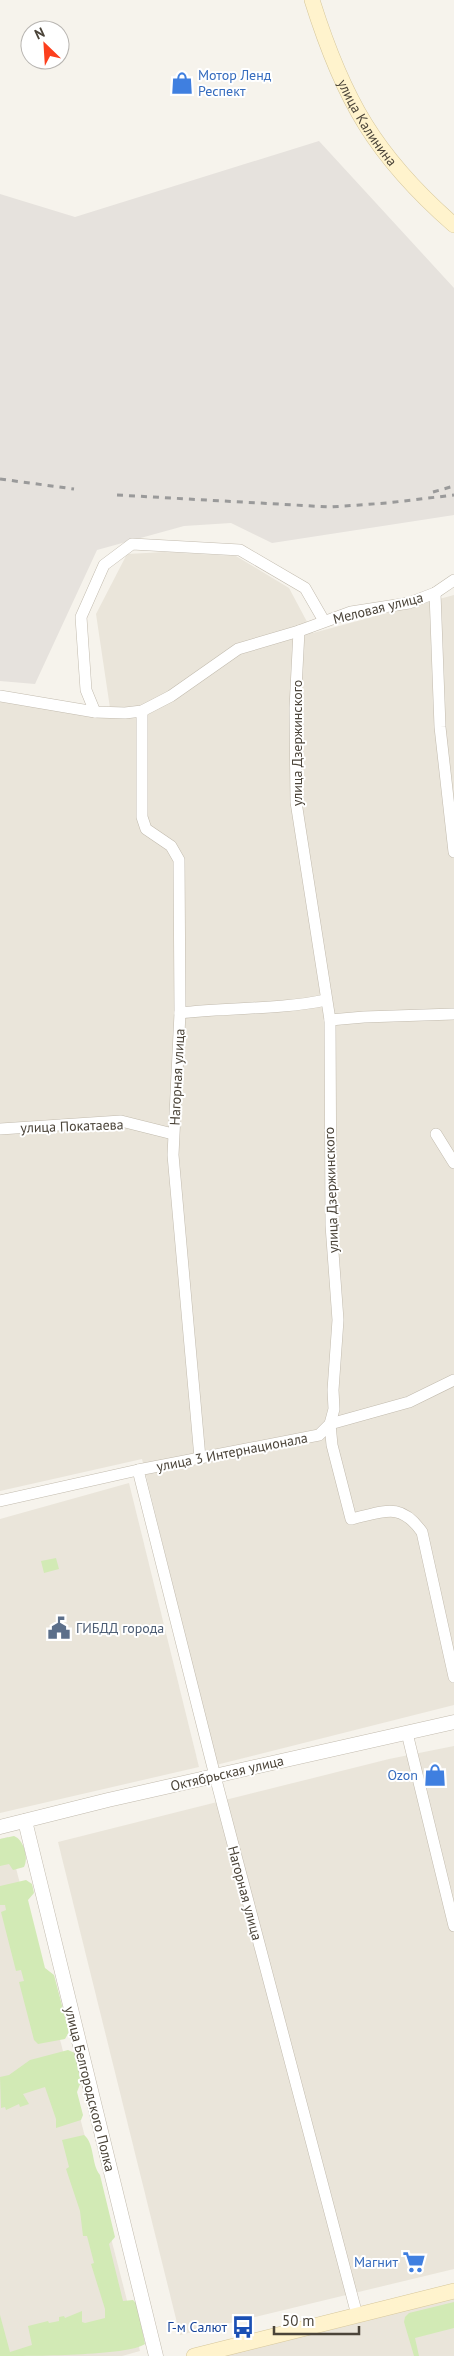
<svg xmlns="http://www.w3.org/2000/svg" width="454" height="2356" viewBox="0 0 454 2356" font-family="'PT Sans',sans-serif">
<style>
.residential{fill:#eae5da}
.industrial{fill:#e6e2dd}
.green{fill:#d2eab5}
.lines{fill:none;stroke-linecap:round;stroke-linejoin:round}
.minor-casing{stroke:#c2bbae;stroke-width:12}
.tertiary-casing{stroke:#c2bbae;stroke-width:15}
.secondary-casing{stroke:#d6c79b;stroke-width:16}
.minor{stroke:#fff;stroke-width:11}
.tertiary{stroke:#fff;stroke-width:14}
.secondary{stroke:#fff3cd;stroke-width:15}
.rail{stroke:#9a9a9a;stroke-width:3;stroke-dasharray:6 6;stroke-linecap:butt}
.labels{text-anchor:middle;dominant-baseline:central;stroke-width:4;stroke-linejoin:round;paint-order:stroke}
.shop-label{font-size:14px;fill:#366cbe;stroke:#fff;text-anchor:end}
.street-label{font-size:14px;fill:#4b4439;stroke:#fff}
.service-label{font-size:14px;fill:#4e5e75;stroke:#fff;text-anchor:start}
.transit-label{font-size:14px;fill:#164399;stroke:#fff;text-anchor:end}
</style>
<rect width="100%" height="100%" fill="#f6f3ec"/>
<g class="residential">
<polygon points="165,552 236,556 289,588 313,633 454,595 454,1705 216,1765 142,1459 0,1491 0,694 110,708 96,614 127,554"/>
<polygon points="129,1483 199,1767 0,1813 0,1519"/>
<polygon points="454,1746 454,2269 180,2335 58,1842 389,1759"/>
<polygon points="8,1837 140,2351 122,2356 0,2356 0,1839"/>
<polygon points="454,2296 454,2356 217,2356"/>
</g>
<polygon class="industrial" points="319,141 454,288 454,515 272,543 231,523 184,526 97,550 35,684 0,681 0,194 75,217"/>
<g class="green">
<polygon points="56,1558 59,1569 44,1573 41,1561"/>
<path d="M14 1836C24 1840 29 1858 24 1867L13 1870 9 1864 0 1866V1839Z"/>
<polygon points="26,1880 32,1884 34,1893 28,1900 45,1968 54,1975 69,2032 65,2039 38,2044 34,2040 19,1982 24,1981 21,1970 16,1971 1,1912 6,1910 5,1905 0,1905 0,1886"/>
<polygon points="68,2050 75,2053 82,2079 77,2092 83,2115 81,2120 56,2128 56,2119 45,2087 23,2094 29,2104 20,2107 19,2104 6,2110 5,2107 1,2108 0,2077 9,2075 30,2060"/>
<path d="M84 2135C95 2144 91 2164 100 2175L115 2237 109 2244 123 2301 133 2300 137 2304 145 2344C129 2356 27 2356 0 2356V2315L10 2352 32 2345 28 2326 48 2321 49 2323 59 2321V2317L64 2316 65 2318 82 2311V2322L85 2323 105 2318V2309L91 2264 94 2263 87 2236H83L80 2211 66 2169 69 2167 62 2140Z"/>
<polygon points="454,2302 454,2328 415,2338 419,2356 414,2356 404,2322 405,2317 409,2313"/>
</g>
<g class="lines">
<defs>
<g id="minor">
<polyline points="435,593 440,727 454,852"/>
<path d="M299 631 295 708 296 802 330 1020 331 1225 338 1320 333 1390 334 1409 330 1424 332 1445 351 1519C384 1512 400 1501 422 1532L454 1677"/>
<polyline points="0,696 95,712 125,713 142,711 171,696 238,649 299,631 351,612 409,603 435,593 454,580"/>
<polyline points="142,711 142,817 146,829 171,846 179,860 180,1013 173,1155 200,1458"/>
<polyline points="95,712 86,690 81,617 104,565 132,544 240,550 305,588 324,621"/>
<path d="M180 1013C229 1007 278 1010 326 1000"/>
<polyline points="330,1020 364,1017 454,1014"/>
<polyline points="0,1129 121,1121 173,1134"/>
<polyline points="436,1134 454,1163"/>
<polyline points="138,1470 215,1776 357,2315"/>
<polyline points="0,1501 138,1470 319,1435 330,1424 409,1402 454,1380"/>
<polyline points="407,1733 454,1926"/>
</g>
<g id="tertiary">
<polyline points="25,1821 156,2356"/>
<polyline points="0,1827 108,1800 454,1722"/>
</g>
<g id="secondary">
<path id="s1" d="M312 0C343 99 375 156 454 225"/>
<polyline points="194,2356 454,2291"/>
</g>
</defs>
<use href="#minor" class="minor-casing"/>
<use href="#tertiary" class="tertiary-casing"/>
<use href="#secondary" class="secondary-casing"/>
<use href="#minor" class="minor"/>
<use href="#tertiary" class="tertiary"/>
<use href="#secondary" class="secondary"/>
<g class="rail">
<polyline points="0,479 74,489"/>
<polyline points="433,492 454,486"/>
<polyline points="117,495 330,507 387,503 454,495"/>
</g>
</g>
<defs>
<symbol id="shop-bare" viewBox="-9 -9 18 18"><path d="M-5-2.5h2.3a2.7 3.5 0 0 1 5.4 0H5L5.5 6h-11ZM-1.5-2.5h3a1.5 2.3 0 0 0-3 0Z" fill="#3f7fe0" stroke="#fff" stroke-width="2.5" paint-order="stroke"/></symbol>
<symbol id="civic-bare" viewBox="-9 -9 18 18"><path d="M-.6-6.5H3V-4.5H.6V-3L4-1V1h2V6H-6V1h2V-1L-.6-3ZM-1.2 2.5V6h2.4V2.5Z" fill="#5c6f8a" stroke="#fff" stroke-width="2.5" paint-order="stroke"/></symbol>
<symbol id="supermarket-bare" viewBox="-9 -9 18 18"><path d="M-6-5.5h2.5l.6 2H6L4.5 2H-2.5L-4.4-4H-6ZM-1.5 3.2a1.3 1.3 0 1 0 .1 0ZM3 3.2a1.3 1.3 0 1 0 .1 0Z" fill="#3f7fe0" stroke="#fff" stroke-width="2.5" paint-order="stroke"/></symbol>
<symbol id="bus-bare" viewBox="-9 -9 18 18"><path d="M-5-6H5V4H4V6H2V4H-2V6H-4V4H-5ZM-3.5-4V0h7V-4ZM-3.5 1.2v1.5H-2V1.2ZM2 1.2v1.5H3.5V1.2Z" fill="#1a4fb4" stroke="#fff" stroke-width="2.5" paint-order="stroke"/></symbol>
</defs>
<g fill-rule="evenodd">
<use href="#shop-bare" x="166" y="67" width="32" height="32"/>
<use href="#civic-bare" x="43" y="1612" width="32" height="32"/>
<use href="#shop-bare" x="419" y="1759" width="32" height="32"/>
<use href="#supermarket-bare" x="398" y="2246" width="32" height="32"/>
<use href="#bus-bare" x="227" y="2311" width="32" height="32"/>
</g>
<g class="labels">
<g class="shop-label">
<text x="198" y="75" text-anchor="start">Мотор Ленд<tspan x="198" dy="16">Респект</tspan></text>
<text x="418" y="1775">Ozon</text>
<text x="398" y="2262">Магнит</text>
</g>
<g class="street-label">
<text stroke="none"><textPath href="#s1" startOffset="135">улица Калинина</textPath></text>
<text transform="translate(378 608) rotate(-14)">Меловая улица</text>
<text transform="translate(297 743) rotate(-90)">улица Дзержинского</text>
<text transform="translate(177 1077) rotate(-87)">Нагорная улица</text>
<text transform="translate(72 1126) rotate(-2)">улица Покатаева</text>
<text transform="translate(331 1190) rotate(-92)">улица Дзержинского</text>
<text transform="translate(232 1452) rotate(-11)">улица 3 Интернационала</text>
<text transform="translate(227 1773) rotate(-13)">Октябрьская улица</text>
<text transform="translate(245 1893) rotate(75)">Нагорная улица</text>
<text transform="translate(90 2089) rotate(76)">улица Белгородского Полка</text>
</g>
<g class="service-label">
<text x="76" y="1628">ГИБДД города</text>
</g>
<g class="transit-label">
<text x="227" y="2327">Г-м Салют</text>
</g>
</g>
<g transform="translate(45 45) rotate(335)"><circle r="24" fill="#ffffff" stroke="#b7b4b0"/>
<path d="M0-4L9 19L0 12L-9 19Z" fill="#fc3f1d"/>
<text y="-8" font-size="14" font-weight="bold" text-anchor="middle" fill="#4b4439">N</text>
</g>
<path d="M274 2326v8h85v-8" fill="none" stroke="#4b4439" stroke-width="2.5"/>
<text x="282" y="2326" font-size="15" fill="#4b4439" stroke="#ffffff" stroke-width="4" paint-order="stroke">50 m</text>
</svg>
